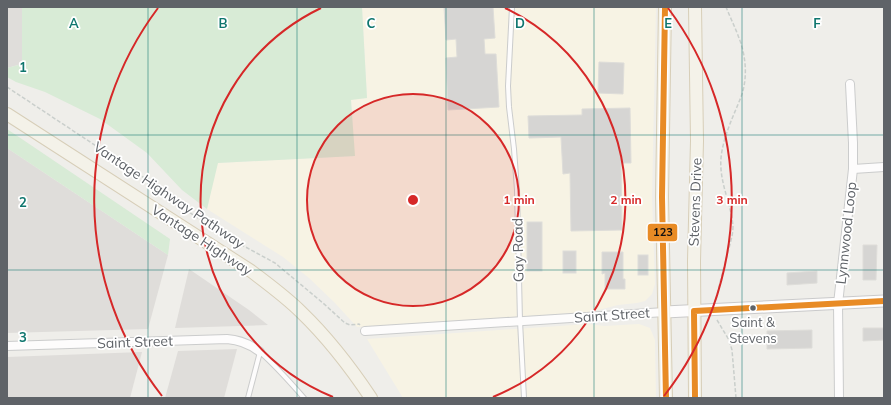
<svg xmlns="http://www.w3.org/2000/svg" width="891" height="405" viewBox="0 0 891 405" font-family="Mulish,sans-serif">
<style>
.commercial{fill:#f7f3e4}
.industrial{fill:#dfddda}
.green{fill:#d8ebd6}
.building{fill:#d6d5d3;stroke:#deddd9}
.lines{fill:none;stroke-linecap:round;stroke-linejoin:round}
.lane-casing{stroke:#cbcccc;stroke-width:6}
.street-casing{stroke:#cbcccc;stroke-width:10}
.secondary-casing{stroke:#cacacb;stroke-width:13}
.primary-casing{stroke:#d7ceb8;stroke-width:14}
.path{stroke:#cacfcc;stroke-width:1.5;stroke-dasharray:4 2;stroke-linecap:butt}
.lane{stroke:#fdfcfc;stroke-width:4}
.street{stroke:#fdfcfc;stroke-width:8}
.secondary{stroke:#fdfcfc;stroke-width:11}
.primary{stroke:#f4f2e9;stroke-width:12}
.bus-1-casing{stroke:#fff;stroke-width:9}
.bus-1{stroke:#e88b25;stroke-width:6}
.grid{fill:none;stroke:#0f766e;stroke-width:1;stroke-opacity:0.55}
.ring{fill:none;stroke:#d62828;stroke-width:2}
.bus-dot{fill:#5f6368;stroke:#fff;stroke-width:1.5}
.labels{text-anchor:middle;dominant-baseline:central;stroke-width:3.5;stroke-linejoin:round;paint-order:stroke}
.bus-label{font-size:13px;fill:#5f6368;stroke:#fff}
.street-label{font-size:14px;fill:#5f6368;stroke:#fff}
.grid-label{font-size:13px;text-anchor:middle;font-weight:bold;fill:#0f766e;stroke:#fff;stroke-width:3.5;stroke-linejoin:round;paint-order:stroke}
.centre{fill:#d62828;stroke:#fff;stroke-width:2}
.ring-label{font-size:12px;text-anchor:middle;font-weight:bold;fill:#d62828;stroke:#fff;stroke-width:3.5;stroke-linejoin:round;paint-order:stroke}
.line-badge{stroke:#fff;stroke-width:1.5}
.pale-badge-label{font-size:11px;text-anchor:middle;font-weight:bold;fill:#111}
</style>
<rect width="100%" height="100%" fill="#efeeea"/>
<g class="commercial">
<polygon points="362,7 656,7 652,197 655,284 652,294 645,301 637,303 618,305 591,312 357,327 335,303 309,278 283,257 207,209 217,163 354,156 351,99 367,98"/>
<polygon points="588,324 605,326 639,324 650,328 655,340 656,398 403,398 367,339"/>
</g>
<g class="industrial">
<polygon points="7,7 22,7 22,64 7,68"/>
<polygon points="7,148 168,255 148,329 7,333"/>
<polygon points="189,269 249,310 268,325 175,328"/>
<polygon points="237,349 224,398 165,398 178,351"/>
<polygon points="142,352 130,398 7,398 7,357"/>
</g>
<g class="green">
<polygon points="22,7 362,7 367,98 351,100 355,156 218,163 207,209 182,190 147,153 100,119 45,92 16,82 7,77 7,68 22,64"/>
<polygon points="7,129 170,239 168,255 7,148"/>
</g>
<g class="building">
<polygon points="444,7 493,7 495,38 484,39 485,54 496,54 499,107 448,110 446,58 457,57 456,39 446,40"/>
<polygon points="599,62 624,63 623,94 598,93"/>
<polygon points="630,108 631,163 621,163 622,230 571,231 570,173 563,174 561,137 529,138 528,116 582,115 582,109"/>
<rect x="527" y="222" width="15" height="49"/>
<polygon points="863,245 877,245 876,280 863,280"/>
<rect x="563" y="251" width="13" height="22"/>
<polygon points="602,252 623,252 623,279 625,279 625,289 605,289 605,273 602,274"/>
<rect x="638" y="255" width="10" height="20"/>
<polygon points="817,271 817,283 787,285 787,273"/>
<polygon points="863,328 884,328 884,340 863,341"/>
<polygon points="812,330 812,348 767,349 767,331"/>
</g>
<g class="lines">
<defs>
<g id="lane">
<polyline points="512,7 508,86 509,107 514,149 517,190 520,321 524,398"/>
<path d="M248 398 260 352C276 366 290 382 304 398"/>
</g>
<g id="street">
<polyline points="853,169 884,167"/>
<polyline points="365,331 665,312"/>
<path d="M7 346 227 339C240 340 250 344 260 352"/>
<polyline points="839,398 838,304 853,169 853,143 850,84"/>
</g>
<polyline id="secondary" points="665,312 884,301"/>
<g id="primary">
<polyline points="665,7 662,197 666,398"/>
<polyline points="695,7 697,141 694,261 695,398"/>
<path d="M7 114 251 271C268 284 286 297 301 312 327 337 351 368 371 398"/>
</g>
</defs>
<use href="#lane" class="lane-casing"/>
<use href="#street" class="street-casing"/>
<use href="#secondary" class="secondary-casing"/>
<use href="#primary" class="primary-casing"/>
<g class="path">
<polyline points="7,87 143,177 179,206 240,244 275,263 323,303 345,323 350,325 359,324 360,325"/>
<path d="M716 300C719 285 723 271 727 256 729 246 733 237 733 226 731 203 719 182 721 158 723 137 733 117 741 97 748 78 746 56 739 38 735 27 730 17 726 7"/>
<polyline points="717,320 729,340 732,350 736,398"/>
</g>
<use href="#lane" class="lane"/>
<use href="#street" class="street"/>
<use href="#secondary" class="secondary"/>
<use href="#primary" class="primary"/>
<defs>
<g id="bus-1">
<polyline points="665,7 662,197 666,398"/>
<polyline points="695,398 694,311 884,301"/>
</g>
</defs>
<use href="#bus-1" class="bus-1-casing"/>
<use href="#bus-1" class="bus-1"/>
</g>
<path class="grid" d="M148 7V398M297 7V398M446 7V398M594 7V398M742 7V398M7 135H884M7 270H884"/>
<circle cx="413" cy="200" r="106" fill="#d62828" fill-opacity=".12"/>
<g class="ring">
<circle cx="413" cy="200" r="106"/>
<path d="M333 397A213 213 0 0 1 321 8M505 8A213 213 0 0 1 493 397"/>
<path d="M162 396A319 319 0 0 1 158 8M668 8A319 319 0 0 1 664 396"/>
</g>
<circle class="bus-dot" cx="753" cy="308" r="3.5"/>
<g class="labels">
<g class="bus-label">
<text x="753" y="322">Saint &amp;<tspan x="753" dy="16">Stevens</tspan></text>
</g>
<g class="street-label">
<text transform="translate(169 195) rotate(34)">Vantage Highway Pathway</text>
<text transform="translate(695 202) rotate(-88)">Stevens Drive</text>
<text transform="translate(846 233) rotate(-84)">Lynnwood Loop</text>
<text transform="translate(202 240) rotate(33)">Vantage Highway</text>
<text transform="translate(518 250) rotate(-91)">Gay Road</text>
<text transform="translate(612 315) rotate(-4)">Saint Street</text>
<text transform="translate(135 342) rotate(-2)">Saint Street</text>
</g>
</g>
<g class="grid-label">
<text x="74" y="28">A</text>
<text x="223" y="28">B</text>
<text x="371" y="28">C</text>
<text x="520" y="28">D</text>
<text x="668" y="28">E</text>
<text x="817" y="28">F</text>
<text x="23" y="72">1</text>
<text x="23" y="207">2</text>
<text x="23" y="342">3</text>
</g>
<circle cx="413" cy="200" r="6" class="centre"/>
<g class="ring-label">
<text x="519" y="204">1 min</text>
<text x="626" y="204">2 min</text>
<text x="732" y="204">3 min</text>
</g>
<rect class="line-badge" x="647" y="223" width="31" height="19" rx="4" fill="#e88b25"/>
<g class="pale-badge-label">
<text x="663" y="236">123</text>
</g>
<rect width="891" height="405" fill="none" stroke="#5f6368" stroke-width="16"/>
</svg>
